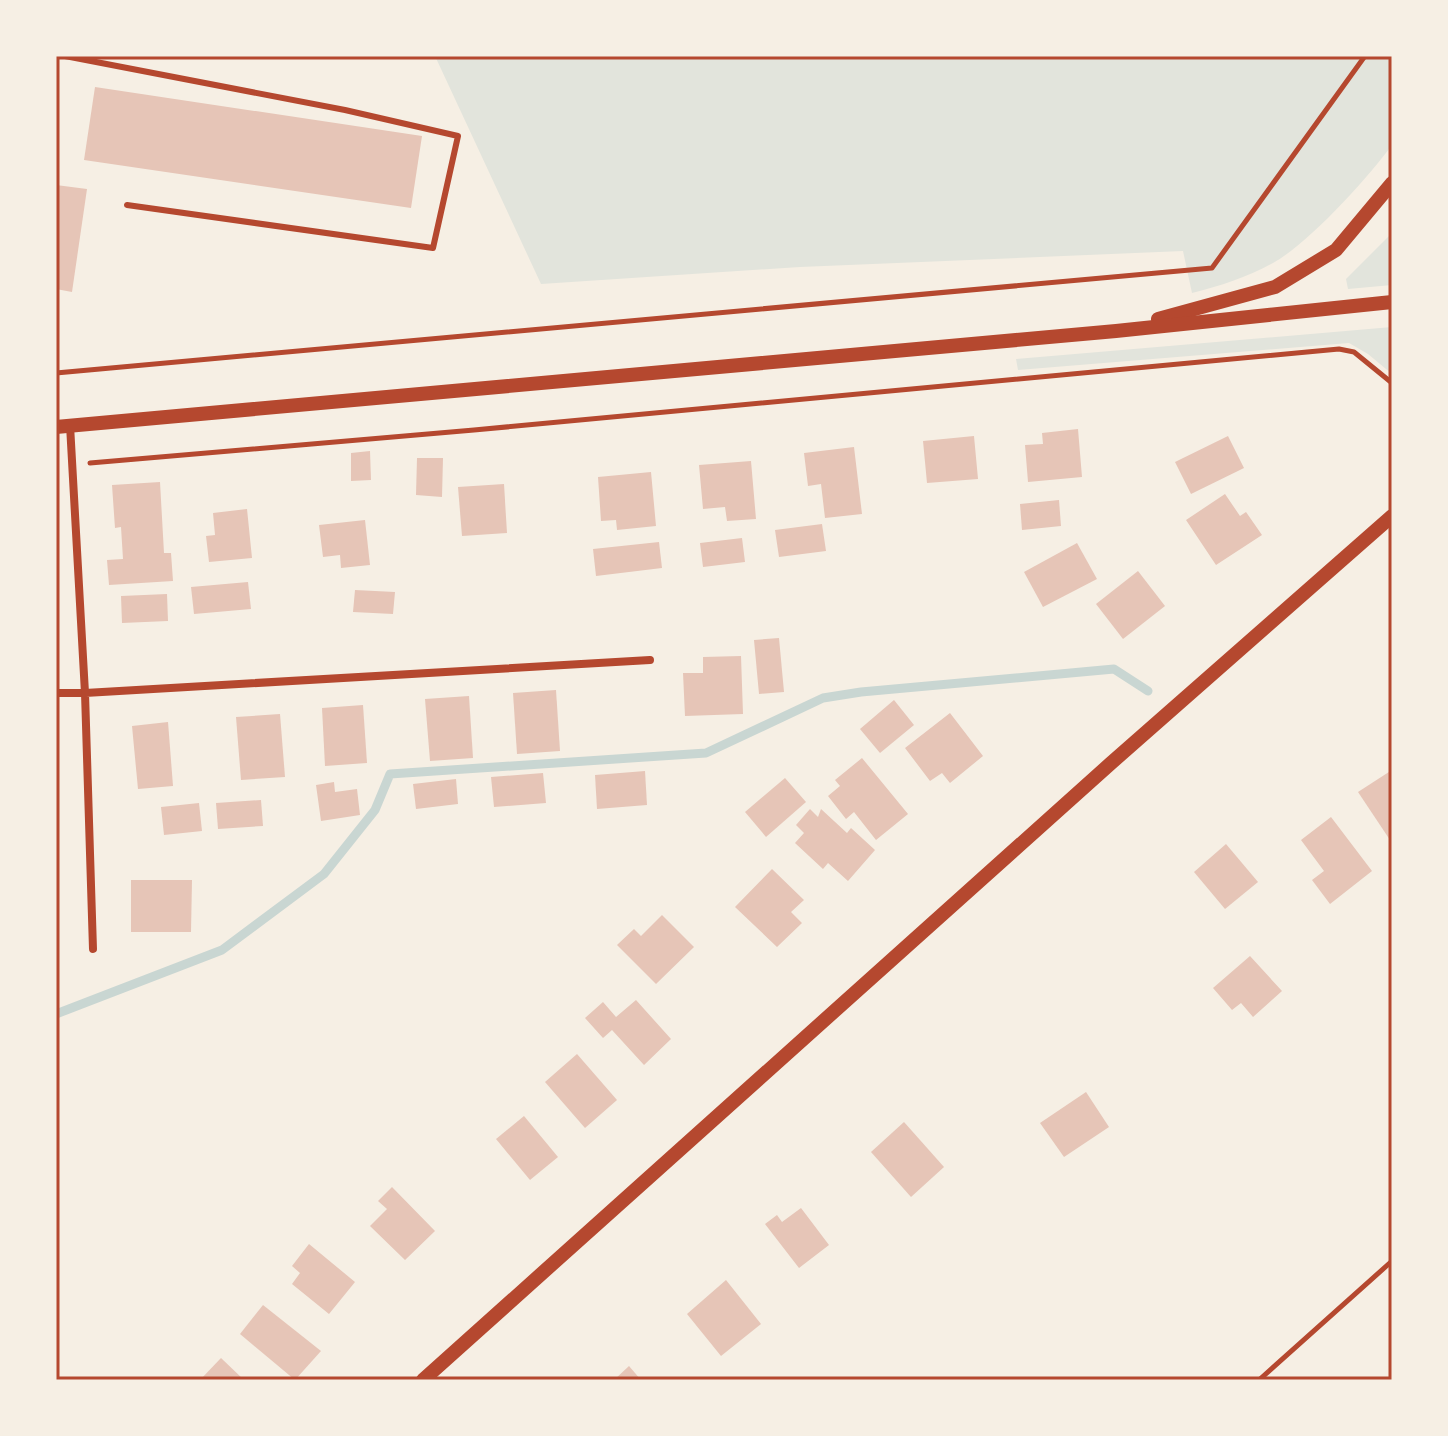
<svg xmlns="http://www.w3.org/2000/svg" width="1448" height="1436" viewBox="0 0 1448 1436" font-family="'Fira Sans',sans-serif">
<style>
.green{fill:#e2e4dc}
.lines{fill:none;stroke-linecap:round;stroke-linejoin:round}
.stream{stroke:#c9d6d2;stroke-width:9}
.building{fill:#e6c5b7}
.path{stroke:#b5482f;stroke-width:5}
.service{stroke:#b5482f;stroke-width:6}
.minor{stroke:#b5482f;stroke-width:8}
.tertiary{stroke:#b5482f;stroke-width:14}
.neatline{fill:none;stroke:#b5482f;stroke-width:3}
</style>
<rect width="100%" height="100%" fill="#f6efe4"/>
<g class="green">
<path d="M435 56H1392V145C1367 179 1309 243 1273 263 1247 277 1221 286 1192 293L1183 251 800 267 541 284Z"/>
<polygon points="1392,233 1392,285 1348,289 1346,279"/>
<polygon points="1392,327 1392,374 1368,354 1349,343 1018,370 1016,359"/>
</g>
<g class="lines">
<polyline class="stream" points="56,1014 222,950 324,874 375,810 390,774 706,753 823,698 861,692 1114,669 1148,691"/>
</g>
<g class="building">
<polygon points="95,87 422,136 411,208 84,160"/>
<polygon points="56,185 87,189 72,292 56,289"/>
<polygon points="1078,429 1082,477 1028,482 1025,445 1043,444 1042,433"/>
<polygon points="974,436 978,479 927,483 923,441"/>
<polygon points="1228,436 1244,468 1191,494 1175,462"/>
<polygon points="854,447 862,514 825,518 821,484 808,486 804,453"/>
<polygon points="370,451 371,480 351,481 351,453"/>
<polygon points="417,458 443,458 442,497 416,495"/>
<polygon points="751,461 756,519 727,521 725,507 703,509 699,465"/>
<polygon points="651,472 656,526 617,530 616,520 601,521 598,477"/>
<polygon points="160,482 164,553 171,553 173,581 109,585 107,560 123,559 121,527 115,528 112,485"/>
<polygon points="504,484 507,533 462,536 458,487"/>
<polygon points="1225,494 1240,516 1246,512 1262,535 1216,565 1186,520"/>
<polygon points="1059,500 1061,526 1022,530 1020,504"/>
<polygon points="247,509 252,558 209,562 206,536 215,535 213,513"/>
<polygon points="365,520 370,565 341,568 340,555 323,557 319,525"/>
<polygon points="822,524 826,551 779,557 775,530"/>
<polygon points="742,538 745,562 703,567 700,543"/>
<polygon points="659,542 662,568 596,576 593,549"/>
<polygon points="1077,543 1097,579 1043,607 1024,572"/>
<polygon points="1138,571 1165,606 1123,639 1096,604"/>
<polygon points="248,582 251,609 194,614 191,587"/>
<polygon points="355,590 395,592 393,614 353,612"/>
<polygon points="167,594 168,621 122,623 121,596"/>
<polygon points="779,638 784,692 759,694 754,640"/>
<polygon points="741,656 743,714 685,716 683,673 703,673 703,657"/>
<polygon points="556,690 560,751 517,754 513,693"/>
<polygon points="469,696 473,758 430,761 425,699"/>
<polygon points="894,700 914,725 880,753 860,729"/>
<polygon points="363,705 367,763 325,766 322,708"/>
<polygon points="950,713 983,756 950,783 942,773 930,781 905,748"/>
<polygon points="280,714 285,777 241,780 236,717"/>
<polygon points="168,722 173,786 138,789 132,726"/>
<polygon points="862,758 908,814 876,840 854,812 846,819 828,796 840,786 835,780"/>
<polygon points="1392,770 1392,843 1358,792"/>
<polygon points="645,771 647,805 597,809 595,775"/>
<polygon points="543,773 546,803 494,807 491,777"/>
<polygon points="785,778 806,802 766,837 745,812"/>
<polygon points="456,779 458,804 416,809 413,784"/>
<polygon points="334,782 335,792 357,789 360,815 321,821 316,785"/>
<polygon points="261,800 263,826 218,829 216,803"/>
<polygon points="199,803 202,831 164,835 161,807"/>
<polygon points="810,809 818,817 821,809 847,833 851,828 875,850 848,881 828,863 823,869 795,843 804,833 796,825"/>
<polygon points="1331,817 1372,871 1330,904 1312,880 1324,871 1301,840"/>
<polygon points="1226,844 1258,882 1225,909 1194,872"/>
<polygon points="772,869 804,900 791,912 802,923 777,947 735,907"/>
<polygon points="131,880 192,880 191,932 131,932"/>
<polygon points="662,915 694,947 656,984 617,945 634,929 641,936"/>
<polygon points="1250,956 1282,991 1253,1017 1241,1003 1232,1010 1213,988"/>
<polygon points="636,1000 671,1039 644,1065 612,1030 603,1038 585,1018 603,1002 616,1017"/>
<polygon points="577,1054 617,1100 585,1128 545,1082"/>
<polygon points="1086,1092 1109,1127 1064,1157 1040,1123"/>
<polygon points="524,1116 558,1157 530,1180 496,1139"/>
<polygon points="904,1122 944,1167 911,1197 871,1152"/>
<polygon points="392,1187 435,1231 405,1260 370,1226 387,1209 378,1201"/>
<polygon points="801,1208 829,1245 799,1268 765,1224 777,1215 782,1222"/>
<polygon points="309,1244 355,1282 329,1314 292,1284 300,1273 292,1266"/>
<polygon points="726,1280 761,1324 721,1356 687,1314"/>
<polygon points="263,1305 321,1351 295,1380 240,1334"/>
<polygon points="221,1358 244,1380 200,1380"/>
<polygon points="629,1366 641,1380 614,1380"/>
</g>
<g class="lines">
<g class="path">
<polyline points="56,373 1212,268 1365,56"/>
<polyline points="90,463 474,430 1339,349 1354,352 1392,383"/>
<polyline points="1259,1380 1392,1261"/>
</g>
<polyline class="service" points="65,56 345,110 458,136 433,248 127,205"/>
<g class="minor">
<polyline points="56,693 85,693 70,425"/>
<polyline points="93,949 85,693 650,660"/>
</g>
<g class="tertiary">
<polyline points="1158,319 1275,287 1336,250 1392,183"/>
<polyline points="56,427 1116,331 1392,302"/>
<polyline points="423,1380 1110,764 1392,516"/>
</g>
</g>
<rect width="1448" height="1436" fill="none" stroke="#f6efe4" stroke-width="116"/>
<rect x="58" y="58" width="1332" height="1320" class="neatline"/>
</svg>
